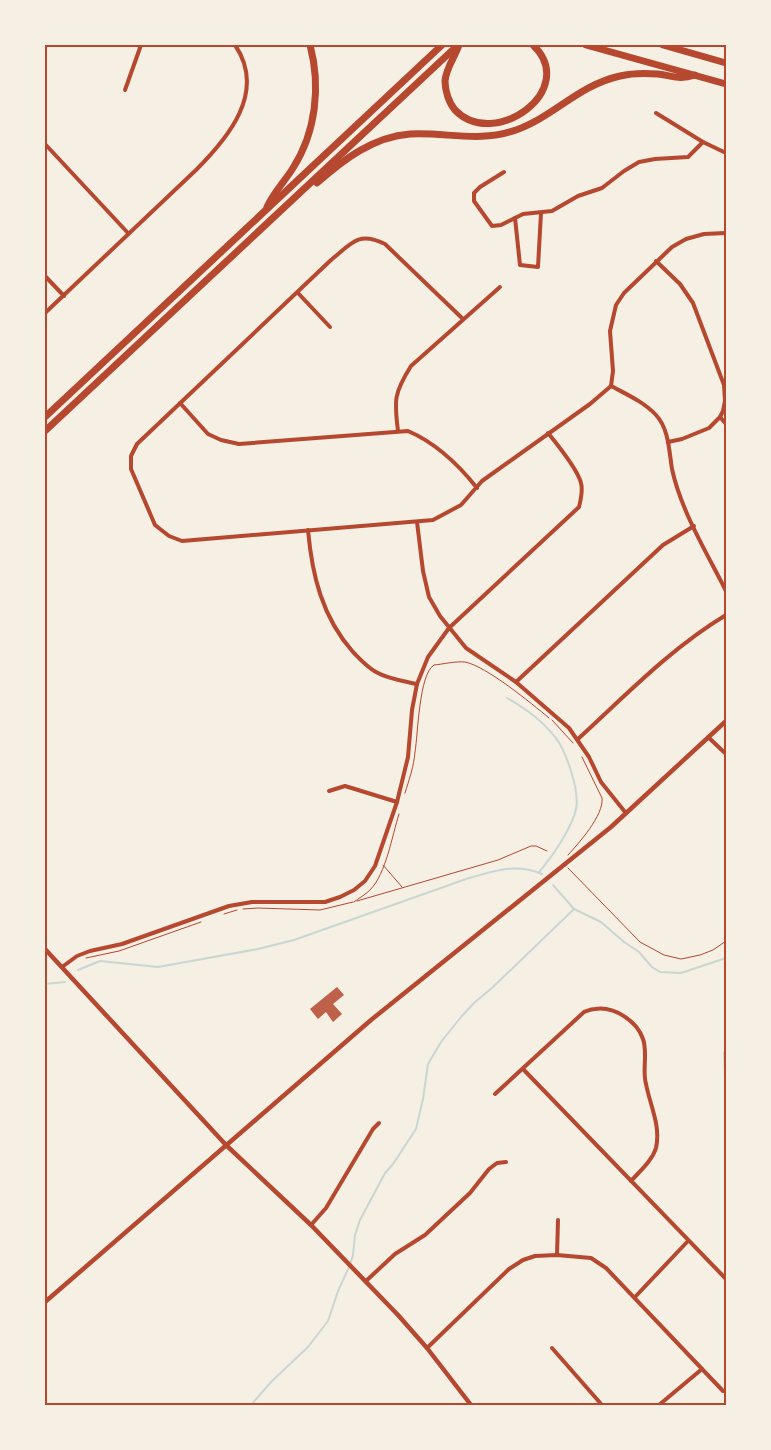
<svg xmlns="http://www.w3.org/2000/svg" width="771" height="1450" viewBox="0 0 771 1450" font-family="'Asap Condensed',sans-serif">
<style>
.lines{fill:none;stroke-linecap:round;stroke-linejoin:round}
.stream{stroke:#c9d6d2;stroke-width:2}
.building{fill:#bf614a}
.path{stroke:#b5482f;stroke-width:1}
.minor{stroke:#b5482f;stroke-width:4}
.tertiary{stroke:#b5482f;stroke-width:4.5}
.motorway{stroke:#b5482f;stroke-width:7}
.neatline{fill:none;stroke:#b5482f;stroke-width:2}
</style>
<rect width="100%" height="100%" fill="#f6efe4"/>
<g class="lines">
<g class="stream">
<path d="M507 698C525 708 542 720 555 737 566 750 580 792 576 809 572 828 552 857 539 872"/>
<polyline points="553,885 574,909 601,922 624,942 639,952 652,967 660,972 681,973 726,958"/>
<path d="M78 970 100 961 158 967 258 949 294 940 469 878C495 871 515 863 542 874"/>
<polyline points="45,984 65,982"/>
<polyline points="726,1049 724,1053 726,1099"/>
<polyline points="251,1405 272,1381 308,1347 328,1321 338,1291 350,1265 353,1255 355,1235 360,1220 385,1173 393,1164 416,1129 423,1099 428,1064 441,1042 461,1017 474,1003 493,987 574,909"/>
</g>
</g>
<polygon class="building" points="337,987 344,995 333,1004 342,1014 333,1022 326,1012 318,1019 310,1009"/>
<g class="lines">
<g class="path">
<polyline points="552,720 573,743"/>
<path d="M405 793C409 780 414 766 415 752 418 734 419 674 434 665 444 664 456 661 465 662 486 666 531 703 549 718"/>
<path d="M568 855C579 843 604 815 602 798L582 757"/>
<polyline points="383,865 402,887"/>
<polyline points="568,868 640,942 664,955 681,959 700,955 713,950 726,941"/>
<polyline points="357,901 498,860 531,846 536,846 547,851"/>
<path d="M354 902C359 898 365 895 370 890 386 874 392 836 399 814"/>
<polyline points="243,909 258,908 320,910 353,902"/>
<polyline points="224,914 237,910"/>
<polyline points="86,958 119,951 201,922"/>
</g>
<g class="minor">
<polyline points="125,90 141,45"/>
<polyline points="656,113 703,142 726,153"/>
<polyline points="45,144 128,233"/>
<polyline points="504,172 480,187 474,193 474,201 492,226 501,225 523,214 552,211 578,196 602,188 624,171 639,162 655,159 688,157 703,142"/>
<polyline points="515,218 520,265 538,267 541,213"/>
<polyline points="656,261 680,284 693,303 724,385 725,401 723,411 720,417 709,428 682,439 668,442"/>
<polyline points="45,276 64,296"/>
<polyline points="298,293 330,327"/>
<path d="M45 313 196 170C228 138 267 92 235 45"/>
<path d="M463 319 385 244C358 231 352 243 331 260L137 444 131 456V469L155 525 169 536 182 541 433 520 461 505 482 481 590 404 611 386 613 371 610 331 616 305 624 293 672 247 686 239 704 234 726 233"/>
<path d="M611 386C626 394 644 402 656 415 669 429 669 451 672 469 681 511 707 553 726 591"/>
<path d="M180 403 208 434 221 440 239 444 408 431C436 443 458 464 477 488"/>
<polyline points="720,417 726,424"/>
<path d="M398 431C394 400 394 393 411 366L500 287"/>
<polyline points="417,522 423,571 429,597 440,616 466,648 516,682 569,728 589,757 601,782 625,812"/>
<path d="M308 530C312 575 322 617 353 652 360 659 367 667 376 672 388 679 403 681 417 684"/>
<polyline points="516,682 663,545 694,526"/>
<polyline points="708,737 726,754"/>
<path d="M578 739C625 696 671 648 726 615"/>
<polyline points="329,791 345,786 397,802"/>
<path d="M62 967 77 956 90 951 122 944 229 906 252 902H325L340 897 354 890 365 881 375 866 397 802 408 757 412 710 417 684 428 657 449 628 579 507C581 499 583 490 581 483 578 471 557 444 548 433"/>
<polyline points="523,1069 726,1279"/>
<path d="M495 1094 584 1012C587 1011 591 1009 595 1009 614 1006 637 1021 643 1039 648 1053 642 1070 646 1084 650 1105 661 1126 656 1148 652 1161 640 1171 631 1181"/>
<polyline points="311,1225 326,1208 373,1129 379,1123"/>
<polyline points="557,1255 558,1220"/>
<polyline points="366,1281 395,1254 425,1235 470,1193 489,1169 497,1163 506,1162"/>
<polyline points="635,1297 688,1241"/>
<polyline points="427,1348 509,1269 523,1260 535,1256 557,1255 591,1258 606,1268 723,1391"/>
<polyline points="552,1348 602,1405"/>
<polyline points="659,1405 702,1369"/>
</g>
<g class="tertiary">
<polyline points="45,949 226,1145 311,1225 398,1315 427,1348 471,1405"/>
<polyline points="45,1302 371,1020 611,827 726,721"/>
</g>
<g class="motorway">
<path d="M459 45C455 57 446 68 445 81 445 91 449 103 455 110 494 151 580 90 533 45"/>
<polyline points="586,45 726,84"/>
<polyline points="663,45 726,63"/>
<path d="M317 183C344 159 373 137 410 134 447 132 479 143 516 130 553 117 579 85 620 76 632 73 645 73 658 74 674 76 679 80 695 75"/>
<path d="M267 207C274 192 285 181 293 168 316 132 321 86 310 45"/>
<polyline points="45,417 442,45"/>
<polyline points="45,431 458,45"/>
</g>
</g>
<rect width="771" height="1450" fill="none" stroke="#f6efe4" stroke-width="92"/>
<rect x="46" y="46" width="679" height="1358" class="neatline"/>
</svg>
